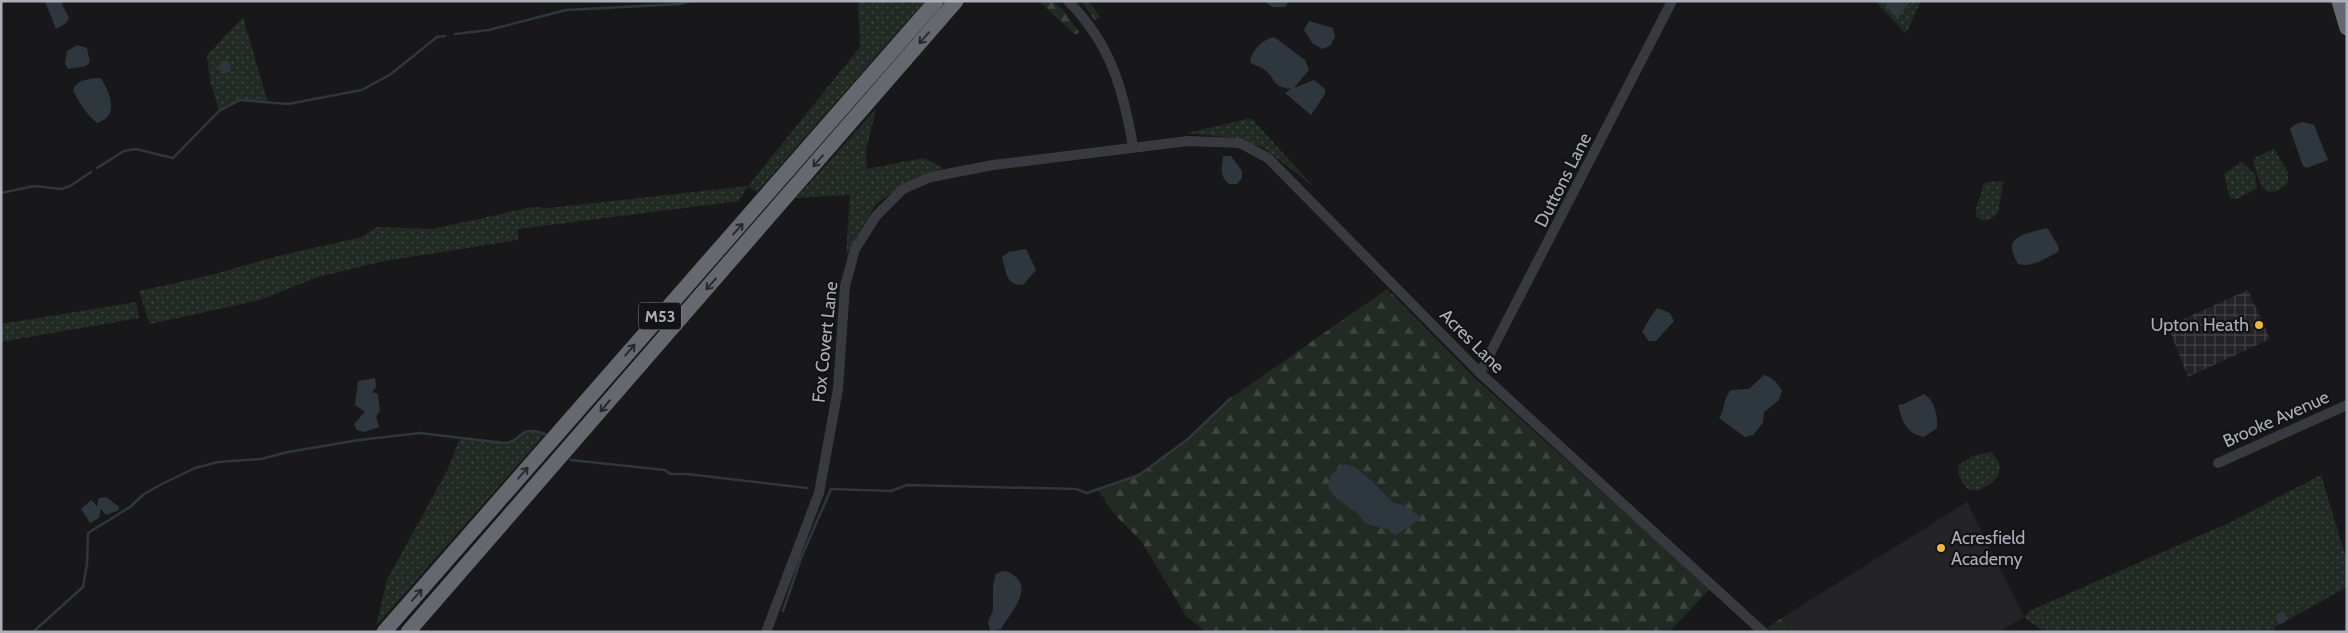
<svg xmlns="http://www.w3.org/2000/svg" width="2348" height="633" viewBox="0 0 2348 633" font-family="Cabin,sans-serif">
<style>
.built{fill:#242427}
.industrial{fill:url(#industrial-grid)}
.grass{fill:url(#grass-dots)}
.forest{fill:url(#forest-firs)}
.water{fill:#2f373e}
.lines{fill:none;stroke-linecap:round;stroke-linejoin:round}
.stream{stroke:#2f373e;stroke-width:2.5}
.minor{stroke:#393a3f;stroke-width:10}
.highway{stroke:#666870;stroke-width:15}
.oneway{stroke:#28282c}
.poi-dot{fill:#ecb73f;stroke:#131315;stroke-width:2}
.labels{text-anchor:middle;dominant-baseline:central;stroke-width:4.5;stroke-linejoin:round;paint-order:stroke}
.shield{fill:#131315;stroke:#7d8088;stroke-width:1}
.shield-label{font-size:16px;font-weight:bold;fill:#abafba}
.street-label{font-size:18px;fill:#abafba;stroke:#131315}
.poi-label{font-size:18px;fill:#abafba;stroke:#131315;text-anchor:end}
</style>
<defs>
<pattern id="industrial-grid" width="8" height="8" patternUnits="userSpaceOnUse" patternTransform="scale(1.25)"><rect width="8" height="8" fill="#242427"/><path d="M0 4h8M4 0v8" fill="none" stroke="#414144"/></pattern>
<pattern id="grass-dots" width="8" height="8" patternUnits="userSpaceOnUse" patternTransform="scale(1.25)"><rect width="8" height="8" fill="#222a24"/><path d="M2 2h.1M6 6h.1" fill="none" stroke="#3f4642" stroke-width="1.8" stroke-linecap="round"/></pattern>
<pattern id="forest-firs" width="22" height="20" patternUnits="userSpaceOnUse" patternTransform="scale(1.25)"><rect width="22" height="20" fill="#222a24"/><path d="M5 1l3.5 6h-7zM16 11l3.5 6h-7z" fill="#3f4642"/></pattern>
</defs>
<rect width="100%" height="100%" fill="#18181a"/>
<polygon class="built" points="1967,502 2024,617 1999,632 1795,632 1780,619"/>
<polygon class="industrial" points="2248,290 2270,339 2188,377 2168,326"/>
<g class="grass">
<polygon points="858,1 925,1 757,192 748,186 739,201 518,229 518,240 385,261 318,277 260,300 150,324 139,291 211,275 274,257 362,237 377,227 433,229 532,207 549,208 748,186 860,47"/>
<polygon points="1875,1 1883,1 1888,7 1906,9 1911,1 1921,1 1906,34"/>
<polygon points="243,17 268,103 240,100 219,111 210,81 207,55"/>
<polygon points="876,109 866,150 867,169 924,158 943,168 906,183 876,204 846,255 850,195 796,198"/>
<polygon points="1251,118 1314,187 1264,148 1236,138 1187,133"/>
<polygon points="2274,149 2288,172 2288,183 2277,191 2268,192 2261,186 2253,162 2256,157"/>
<polygon points="2241,162 2255,174 2257,188 2237,199 2230,198 2224,174"/>
<polygon points="1999,181 2003,183 1998,213 1991,219 1983,221 1976,216 1976,209 1984,183"/>
<polygon points="136,302 139,318 1,342 1,324"/>
<polygon points="533,430 545,434 376,626 387,580 448,469 460,438 512,443 526,431"/>
<path d="M1991 452C2017 475 1978 496 1968 489 1963 485 1960 478 1958 473L1959 465 1972 456Z"/>
<polygon points="2321,475 2347,561 2347,587 2275,627 2274,631 2044,632 2024,617 2029,611 2233,521"/>
</g>
<g class="forest">
<polygon points="1039,1 1053,1 1064,11 1079,32 1075,35"/>
<polygon points="1081,1 1089,1 1100,17 1095,20"/>
<polygon points="1387,289 1476,379 1710,589 1669,632 1206,632 1186,616 1141,541 1115,515 1098,490 1139,475 1188,439 1231,398"/>
<polygon points="1780,619 1795,632 1772,632 1767,628"/>
</g>
<g class="water">
<polygon points="45,1 65,1 62,4 69,18 66,23 56,29"/>
<polygon points="1264,1 1289,1 1285,7 1272,7"/>
<polygon points="1883,1 1911,1 1898,17 1893,14"/>
<polygon points="1309,21 1333,28 1335,37 1330,46 1322,49 1312,43 1304,30"/>
<path d="M1274 37 1305 60 1309 70 1294 88 1314 80 1325 89V94L1311 115 1285 93 1291 89C1271 87 1277 80 1265 70 1260 66 1254 66 1250 62 1252 49 1263 40 1274 37Z"/>
<polygon points="77,45 87,48 90,62 86,66 68,69 65,64 67,51"/>
<circle cx="225" cy="67" r="6"/>
<path d="M95 78H101C110 94 120 116 97 123 87 115 78 101 73 90 76 80 86 80 95 78Z"/>
<polygon points="2302,122 2314,125 2328,160 2307,168 2303,166 2290,129 2294,125"/>
<path d="M1223 156H1231L1242 171V178L1237 184H1229C1219 175 1222 169 1223 156Z"/>
<path d="M2046 228 2049 230 2059 248 2058 252C2045 258 2033 268 2018 264 2016 260 2012 253 2012 248 2010 235 2037 231 2046 228Z"/>
<path d="M1026 249 1036 270 1023 285C1006 286 1006 271 1002 257L1009 252Z"/>
<path d="M1658 308 1670 313 1674 321 1656 341H1649L1642 332C1645 327 1654 310 1658 308Z"/>
<path d="M1764 375C1772 377 1779 384 1782 391L1779 400 1764 412 1763 423 1753 435 1745 437 1719 418C1725 411 1722 400 1731 390L1749 389Z"/>
<polygon points="375,378 376,387 372,392 378,394 380,411 376,416 379,427 364,432 357,430 354,424 365,412 355,405 358,381"/>
<path d="M1924 394C1935 400 1938 417 1937 428L1924 437C1906 433 1902 422 1898 405L1904 404Z"/>
<polygon points="1344,464 1353,466 1371,480 1392,502 1406,506 1421,518 1395,536 1387,529 1367,524 1355,511 1337,499 1328,488 1330,476"/>
<polygon points="106,497 119,507 119,510 106,515 101,509 99,518 90,523 81,509 91,500 97,506 99,498"/>
<path d="M1002 571C1007 571 1012 573 1016 577 1032 592 1009 614 1001 629L990 631 988 622 993 610V585L996 574Z"/>
<circle cx="2281" cy="618" r="5.5"/>
</g>
<g class="lines">
<g class="stream">
<polyline points="455,34 489,30 566,10 680,4 690,1"/>
<polyline points="97,168 124,151 136,149 173,158 219,111 240,100 288,104 362,90 391,74 437,37 445,36"/>
<polyline points="1,193 34,186 61,189 70,186 91,172"/>
<polyline points="571,460 665,470 670,474 687,474 807,488"/>
<polyline points="783,611 801,558 831,489 891,491 907,485 1076,489 1087,493 1139,475 1188,439 1231,398"/>
<path d="M33 632 83 587 87 564 88 533 130 507 144 494 160 485 195 468 218 462 261 459 288 452 359 440 420 433 504 443C524 442 517 424 545 434"/>
</g>
<g class="minor">
<path d="M1068 1C1111 44 1123 89 1133 146"/>
<polyline points="1480,373 1672,1"/>
<polyline points="2218,463 2347,405"/>
<polyline points="766,632 819,493 838,389 845,286 855,249 876,216 903,189 931,177 993,165 1188,141 1240,143 1268,158 1480,373 1763,632"/>
</g>
<g class="highway">
<polyline points="2339,1 2347,28"/>
<polyline points="384,632 936,1"/>
<polyline points="408,632 956,1"/>
</g>
</g>
<defs><path id="oneway-shaft" d="M-6 0H5M1.5-3L5.5 0L1.5 3" fill="none" stroke-width="1.6" stroke-linecap="round" stroke-linejoin="round" transform="scale(1.25)"/></defs>
<g class="oneway">
<use href="#oneway-shaft" transform="translate(924 38) rotate(131)"/>
<use href="#oneway-shaft" transform="translate(818 161) rotate(131)"/>
<use href="#oneway-shaft" transform="translate(738 229) rotate(-48)"/>
<use href="#oneway-shaft" transform="translate(711 284) rotate(131)"/>
<use href="#oneway-shaft" transform="translate(630 350) rotate(-49)"/>
<use href="#oneway-shaft" transform="translate(605 406) rotate(130)"/>
<use href="#oneway-shaft" transform="translate(523 473) rotate(-49)"/>
<use href="#oneway-shaft" transform="translate(417 595) rotate(-49)"/>
</g>
<g class="poi-dot">
<circle cx="2259" cy="325" r="5"/>
<circle cx="1941" cy="548" r="5"/>
</g>
<g class="labels">
<rect class="shield" x="639" y="302.5" width="42" height="27" rx="4"/>
<g class="shield-label">
<text x="660" y="316">M53</text>
</g>
<g class="street-label">
<text transform="translate(1563 180) rotate(-63)">Duttons Lane</text>
<text transform="translate(1472 341) rotate(45)">Acres Lane</text>
<text transform="translate(825 342) rotate(-84)">Fox Covert Lane</text>
<text transform="translate(2276 419) rotate(-24)">Brooke Avenue</text>
</g>
<g class="poi-label">
<text x="2249" y="325">Upton Heath</text>
<text x="1951" y="538" text-anchor="start">Acresfield<tspan x="1951" dy="21">Academy</tspan></text>
</g>
</g>
<rect width="2348" height="633" fill="none" stroke="#abafba" stroke-width="5"/>
</svg>
